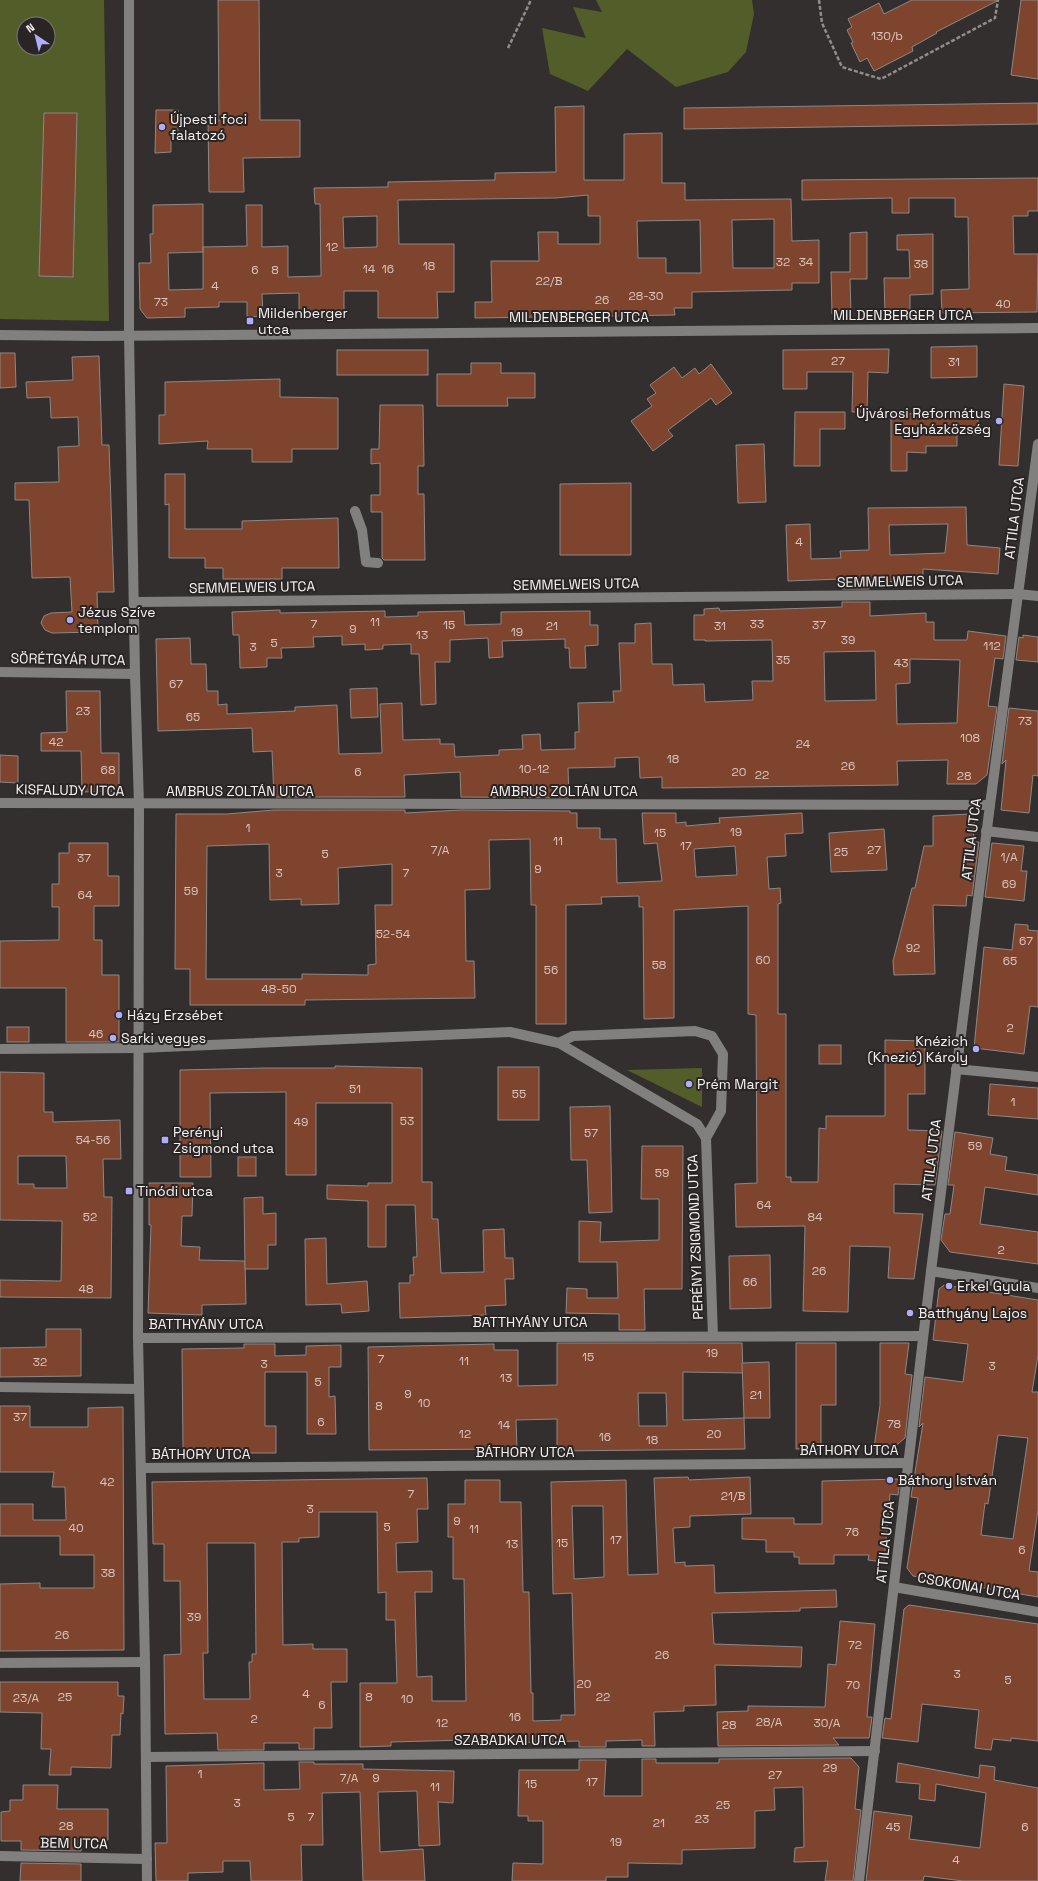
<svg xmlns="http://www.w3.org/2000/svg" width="1038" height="1881" viewBox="0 0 1038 1881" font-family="'Space Grotesk',sans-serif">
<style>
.green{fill:#525d2a;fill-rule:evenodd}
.building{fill:#7f442d;stroke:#8c8886;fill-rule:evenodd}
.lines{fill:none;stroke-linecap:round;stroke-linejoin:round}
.path{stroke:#908d8c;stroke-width:2.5;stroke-dasharray:4 2;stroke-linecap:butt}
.minor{stroke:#81807e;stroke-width:10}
.poi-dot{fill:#adaffb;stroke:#292524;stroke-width:1.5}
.labels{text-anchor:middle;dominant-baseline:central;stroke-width:4;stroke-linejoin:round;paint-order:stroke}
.number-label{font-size:12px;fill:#d7c6c0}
.poi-label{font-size:14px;fill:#f4f2f1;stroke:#292524;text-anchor:start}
.street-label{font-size:14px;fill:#f4f2f1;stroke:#292524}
</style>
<rect width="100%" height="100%" fill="#332f2e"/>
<g class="green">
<path d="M0 0H104L109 321 0 319ZM24 24H48V48H24Z"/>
<polygon points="596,0 752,0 754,14 746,52 728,72 676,87 627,49 588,91 550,74 542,28 586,38 573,7 602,12"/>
<polygon points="702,1068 702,1107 627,1070"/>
</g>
<g class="building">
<polygon points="218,0 259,0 260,120 300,120 300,157 243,158 244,192 209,192 208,121 219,121"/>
<polygon points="912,0 999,0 936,32 937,33 912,47 913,51 874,71 867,58 860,62 851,43 853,42 847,30 852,27 848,19 879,3 884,14"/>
<polygon points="1021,0 1038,0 1038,79 1011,75"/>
<polygon points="1038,103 1038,124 684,129 684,108"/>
<path d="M584 106V180H624V134L662 133V183H685V200L791 199 792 241 819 240V283H792V290L692 292V308H674L675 315 475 318V302H492L491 261H539L538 232H558V244H600V216H588V195L556 198 398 200 399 244H454V292H437L438 318H378V291H344V318H299V293L262 294 263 316 247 317V302H219V307L185 308V317L147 318 140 309 139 263H151L150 234H153V205L203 204V252L168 253 169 290 203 289V247L247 246 246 205H262V247L288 246V277L321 276 320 204H315L314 188 388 187V182L495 180V173L556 172 555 107ZM377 216V247L344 248 343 217ZM774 219V268H733L732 220ZM700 220 701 273H666V258H638L637 221Z"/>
<polygon points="156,110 178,110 178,139 171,139 171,152 155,153"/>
<polygon points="44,113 77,113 73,277 39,276"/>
<polygon points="1038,178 1038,211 1028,211 1028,216 1013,216 1014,254 1038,254 1037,312 942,313 941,290 969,289 968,217 955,217 955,198 909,198 909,213 892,213 892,198 802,200 802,180"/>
<polygon points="867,232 867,279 850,279 851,314 832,314 831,272 850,272 850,233"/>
<polygon points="933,234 933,294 910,295 910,314 885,314 884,278 910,278 909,250 897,250 897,235"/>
<polygon points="977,346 977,377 931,378 931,347"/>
<polygon points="889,349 888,373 868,372 867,412 852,412 853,372 807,372 807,389 783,389 783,350"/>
<rect x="337" y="350" width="91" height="25"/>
<polygon points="0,353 15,353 16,387 0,388"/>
<polygon points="99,356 102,445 109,445 114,592 97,592 98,632 52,633 45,630 41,623 44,616 51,613 72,612 70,577 32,578 29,500 15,500 15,483 59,482 58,447 79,446 78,417 51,418 50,397 27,398 26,382 73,380 72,357"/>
<polygon points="471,363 501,363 501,373 535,373 535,398 507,398 508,406 437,406 437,374 471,374"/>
<polygon points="711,364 732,393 716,405 711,398 668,430 673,436 653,451 631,421 652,406 647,399 656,393 650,385 674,367 682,378 695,368 699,374"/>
<polygon points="280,379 280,397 338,398 338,449 292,449 292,462 252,462 252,449 207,449 208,441 159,444 159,415 165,415 165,382"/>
<polygon points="1004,384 1024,386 1018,466 999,465"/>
<polygon points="380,405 423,405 424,466 418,466 418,494 424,494 425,560 384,560 382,558 382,512 371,512 371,495 380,495 380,463 371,464 371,449 379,449"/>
<polygon points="795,412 845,412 845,429 820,429 820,466 794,466"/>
<polygon points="891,413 978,416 978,435 957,433 957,446 926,446 926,453 907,452 907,471 891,471"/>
<polygon points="764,444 766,502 738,503 736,445"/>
<polygon points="165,474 185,474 185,529 242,529 242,521 338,518 339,568 282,568 282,579 223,579 223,568 205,568 205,558 169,558 169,504 165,505"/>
<polygon points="631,483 631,555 560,555 560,484"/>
<path d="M966 507 967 545 1000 548 998 574 923 569V581L869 582V589H842L841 579 788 581 786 525 810 524 811 559 841 558 840 551 869 550 868 508ZM948 524 945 553 890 555 889 525Z"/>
<path d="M842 602H870V616L926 613V622H934V640H967L968 631 1006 636 1003 659 995 658 988 706 997 707 987 775 976 784H947L948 760 897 761 898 785 662 788V777L640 778 639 757 615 758V767L568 768 569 798 461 797 460 772 404 775 405 797H274L272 751 253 752 252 728 158 731 156 639 190 638 191 664H206L207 691H218V705L227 704V714L295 711V707L337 705 339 754 382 753 380 704 402 703 403 740 440 739V744H454L455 757 499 755V750L523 749 522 735 540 734 541 750 575 749V732H579L578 703 614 702 613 691H621L619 643H635V624L651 623 652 664H672L673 685 704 684 705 702 753 700 752 681H773L772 640 705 641V640H694V615H704V609L719 608 720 611 842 607ZM875 651 876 700 825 701 824 652ZM910 659 960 660 957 723 897 724 896 684 910 683Z"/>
<polygon points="280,610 280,613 385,611 385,617 418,616 418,612 464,611 465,625 501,624 501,612 590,611 590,625 598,625 598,645 585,646 586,668 570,668 569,648 565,648 565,639 502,641 503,657 489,658 488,638 450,640 450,662 435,662 436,704 421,705 419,654 411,654 411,644 383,645 383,649 365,650 365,644 342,645 342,636 313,637 314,647 281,648 282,658 267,658 267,667 240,668 239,635 233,635 232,612"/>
<polygon points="1023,635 1038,637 1038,662 1016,660 1019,637 1023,638"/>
<polygon points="377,688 378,717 351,718 350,689"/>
<polygon points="66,691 100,691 101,753 119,753 119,786 115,791 82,792 81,751 41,751 41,733 67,732"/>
<polygon points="1009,708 1038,711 1038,776 1033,775 1029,813 1001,810 1006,760 1002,764"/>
<polygon points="0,755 18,756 18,783 0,782"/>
<path d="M274 810H405V813L461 810 570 811V813H577V828H600V839H616L617 883 662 881 657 843 644 844 642 813H676V823L686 822V826L720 823 719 818 802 813 803 833 785 834 786 856 767 857 769 889 780 888 781 903 778 904V1014H786V1177H791V1182H818L819 1128 826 1129V1116H885V1040L925 1041V1094H908V1130L942 1131 935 1185 894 1184V1213L923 1214 914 1279 888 1278 890 1247 850 1246 848 1312 803 1311 805 1226 736 1227 735 1184 757 1183 756 1015 748 1014V906L674 910V1018L644 1019 643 907H639V896L601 897 602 904 566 905V1024H536V905H531L530 839 489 840 490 889 465 890 466 961H474L475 998 305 1000V1005H190V969H175L176 814H227ZM269 844 270 900 301 899V905L339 904 338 868 392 864V905H375L376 964 368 965V975L302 974V979H206L207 846ZM735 846 737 875 696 877 694 849Z"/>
<polygon points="970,814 975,820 973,842 979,842 972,896 967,895 966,906 933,905 935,974 894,975 893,961 912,888 915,888 924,846 933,846 933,816"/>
<polygon points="884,829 887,870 831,872 829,833"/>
<polygon points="69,843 108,843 108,876 119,876 119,906 94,906 94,940 102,940 102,975 119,975 119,1042 66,1042 66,988 0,988 0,941 59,940 59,907 52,907 52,884 59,884 59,853 69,853"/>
<polygon points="992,843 1024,846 1021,871 1027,871 1024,901 985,897"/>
<polygon points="1015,924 1028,925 1028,930 1038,931 1038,1007 1030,1006 1024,1054 974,1048 984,947 1012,950"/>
<rect x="7" y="1027" width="22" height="15"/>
<rect x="819" y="1045" width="22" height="19"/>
<polygon points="335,1066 422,1068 422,1182 432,1182 432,1219 438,1219 441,1273 484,1272 483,1230 504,1229 505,1258 513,1258 514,1279 505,1279 506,1305 485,1306 486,1315 400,1318 399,1283 410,1283 410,1275 414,1275 413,1257 417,1257 415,1205 386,1205 386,1247 368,1247 368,1201 327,1199 327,1185 368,1186 368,1183 392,1183 392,1103 316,1103 316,1175 286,1175 286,1092 210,1093 211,1177 180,1177 180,1070 265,1068 335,1068"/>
<rect x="498" y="1067" width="41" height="53"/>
<path d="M0 1072 44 1073V1112H53V1122L120 1120 121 1159H103L104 1197H112L111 1298 0 1297V1280L61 1281 62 1221 0 1220ZM18 1156H66L67 1188H34V1184H18Z"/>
<polygon points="990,1084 1038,1088 1038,1119 988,1115"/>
<polygon points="610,1106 612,1212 589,1213 587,1160 571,1160 570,1107"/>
<polygon points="955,1132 993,1138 990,1154 1007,1157 1005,1170 1038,1175 1038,1195 985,1187 980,1224 1038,1232 1038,1264 950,1252 941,1240 945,1214 950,1214 954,1185 948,1185"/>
<polygon points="642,1146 683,1146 682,1289 644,1289 645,1330 619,1330 619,1314 566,1313 567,1288 587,1289 587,1298 618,1298 617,1262 579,1262 579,1221 601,1222 600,1242 659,1240 659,1199 641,1199"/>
<rect x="238" y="1157" width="18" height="19"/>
<polygon points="149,1183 193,1183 192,1216 182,1216 181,1246 200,1247 199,1260 245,1261 246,1304 202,1305 202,1315 148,1313 151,1225 149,1225"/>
<polygon points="263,1197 263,1214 276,1213 276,1245 268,1245 268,1269 245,1269 244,1198"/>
<polygon points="326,1238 327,1284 367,1281 369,1311 342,1313 341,1304 306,1305 305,1239"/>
<polygon points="770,1255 771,1308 730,1309 729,1256"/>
<path d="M944 1285 1038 1300V1355L1032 1392H1038V1510L1029 1571 1038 1572V1597L913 1576 907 1568 918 1498 911 1497 923 1423 919 1427 925 1377 963 1382 968 1344 933 1340 939 1289ZM998 1435 1028 1438 1013 1539 981 1535 985 1503 988 1504Z"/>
<polygon points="46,1329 81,1329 81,1376 0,1377 0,1348 46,1347"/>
<path d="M557 1343H742L743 1373 683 1372V1420L744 1418 745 1449 557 1451V1419L516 1420 517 1449 369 1450 368 1347 494 1344V1350H518V1386L557 1385ZM638 1393H666L667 1426H639Z"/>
<polygon points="796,1343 836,1343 836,1405 821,1405 821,1448 819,1449 796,1449"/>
<polygon points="880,1343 909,1343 905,1374 912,1375 905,1438 893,1448 874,1448 880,1405"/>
<polygon points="244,1344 275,1344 275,1356 306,1355 306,1346 341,1345 341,1367 329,1367 329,1397 335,1396 336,1434 307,1434 307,1372 265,1372 265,1426 276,1426 276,1453 245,1453 245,1449 183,1450 182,1349 244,1348"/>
<polygon points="769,1362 770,1418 744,1418 742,1363"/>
<polygon points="0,1406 30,1406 30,1427 88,1427 88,1408 123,1407 124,1650 0,1651 0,1584 40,1583 40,1588 94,1588 94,1555 60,1555 60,1536 0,1536 0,1504 33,1504 33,1520 66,1520 65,1487 52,1487 54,1472 0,1472"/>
<path d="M688 1477 689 1480 750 1477 751 1514 690 1516V1527L673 1528 675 1563 685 1562V1566L714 1565 715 1593 836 1590 837 1607 800 1608V1611L712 1613 714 1644 802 1647 801 1667 715 1665 716 1705 684 1706V1711L654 1712 655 1746H642V1740L606 1741V1747H579V1741L467 1744V1740L391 1742V1746L360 1747V1683H397L395 1620H386V1592L378 1593 377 1512H319V1537L299 1538V1542H282L283 1645 313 1644V1649H347V1682H331L332 1728H314V1749H299V1743H264V1750H218L217 1733 165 1734 164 1655 181 1654 180 1581H164V1544H153L152 1482 427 1478 428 1509H417L418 1542 396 1543 397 1572 432 1571V1592H415L417 1677 432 1676V1701H466L464 1579H453V1537H448V1504H465V1480H500V1502H521L523 1592H529L531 1693H533V1721L561 1720V1715H575L572 1593 553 1594 551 1482 626 1480 628 1575 658 1574 654 1478ZM572 1506H603L604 1577 574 1579ZM207 1543H255L256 1654H252V1662H249L250 1699H204L203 1653H208Z"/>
<polygon points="900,1479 898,1495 890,1494 884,1562 868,1560 869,1555 834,1555 834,1564 799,1564 799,1557 794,1557 794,1552 766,1552 766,1540 742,1539 742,1518 794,1518 794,1524 822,1524 822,1481"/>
<polygon points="909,1605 1038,1624 1038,1741 1011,1738 1011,1741 993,1739 991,1750 975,1748 979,1710 922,1704 918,1742 882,1738 885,1718 891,1719 904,1609"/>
<polygon points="840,1621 875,1624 867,1717 872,1717 869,1738 833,1738 839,1745 718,1746 717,1712 748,1711 748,1706 825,1707 828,1664 836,1665"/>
<polygon points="0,1682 118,1682 118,1696 124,1696 123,1714 121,1713 120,1735 112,1735 111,1768 71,1767 71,1775 49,1775 51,1749 41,1749 42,1713 0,1712"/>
<polygon points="851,1758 859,1767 855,1809 861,1810 853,1881 825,1881 828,1861 794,1862 795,1848 804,1847 803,1787 774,1788 775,1810 755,1811 755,1848 682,1850 682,1864 628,1863 628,1877 606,1877 606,1881 512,1881 513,1863 543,1864 543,1821 528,1821 528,1816 518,1816 519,1770 579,1770 579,1760 606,1760 604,1796 642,1796 642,1759 656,1759 656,1763 719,1763 719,1759"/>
<polygon points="299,1762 314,1762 314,1764 363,1764 363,1769 454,1771 453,1803 438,1802 440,1845 419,1846 417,1791 378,1792 380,1852 423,1849 425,1881 363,1881 360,1792 322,1793 323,1845 301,1845 302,1881 251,1881 250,1861 223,1861 223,1872 188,1873 188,1881 156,1881 155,1843 167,1843 166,1766 264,1763 264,1790 300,1789"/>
<polygon points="898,1763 979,1778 980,1765 995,1767 994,1780 1038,1788 1038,1881 963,1881 924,1876 923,1881 866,1881 874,1811 912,1816 909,1839 980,1848 986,1793 936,1784 935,1801 919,1799 920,1784 896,1782"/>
<polygon points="23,1785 58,1785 57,1809 108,1809 108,1840 82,1841 81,1851 21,1850 21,1841 1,1841 1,1812 10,1811 10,1800 23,1800"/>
<polygon points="21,1863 81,1864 81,1881 20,1881"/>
</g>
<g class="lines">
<g class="path">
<polyline points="819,0 822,23 842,67 881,79 995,18 998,0"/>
<polyline points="508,48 531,0"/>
</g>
<g class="minor">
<polyline points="129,0 129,335 135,674 139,805 138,1338 145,1662 147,1881"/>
<polyline points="0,335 97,336 1038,328"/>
<polyline points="355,511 362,530 366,562 378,563"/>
<polyline points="134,602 1018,594 1038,596"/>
<polyline points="0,672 135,674"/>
<polyline points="0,803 990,805"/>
<polyline points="986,831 1038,837"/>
<polyline points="559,1043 573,1036 695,1031 712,1036 723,1054 721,1111 706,1138"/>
<polyline points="0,1049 140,1048 510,1032 559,1043 697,1124 706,1138 713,1336"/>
<polyline points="956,1069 1038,1077"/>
<polyline points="931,1271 1038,1288"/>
<polyline points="138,1338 923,1336"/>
<polyline points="0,1387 138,1389"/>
<polyline points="141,1468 908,1463"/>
<polyline points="894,1587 1038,1612"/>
<polyline points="0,1663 145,1662"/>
<polyline points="146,1757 875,1751"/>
<polyline points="0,1856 147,1859"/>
<polyline points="859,1881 931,1271 990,805 1038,444"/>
</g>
</g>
<g class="poi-dot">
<circle cx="162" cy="127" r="4"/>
<rect x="246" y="317" width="8" height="8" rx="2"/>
<circle cx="999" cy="421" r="4"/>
<circle cx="70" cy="620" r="4"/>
<circle cx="119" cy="1015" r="4"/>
<circle cx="113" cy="1038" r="4"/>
<circle cx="976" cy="1049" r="4"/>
<circle cx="689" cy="1084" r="4"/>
<rect x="161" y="1136" width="8" height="8" rx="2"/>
<rect x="125" y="1187" width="8" height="8" rx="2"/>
<circle cx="949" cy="1286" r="4"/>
<circle cx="910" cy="1313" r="4"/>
<circle cx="890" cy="1480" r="4"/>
</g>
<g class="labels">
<g class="number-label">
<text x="887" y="36">130/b</text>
<text x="332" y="247">12</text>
<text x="783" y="262">32</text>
<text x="806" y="262">34</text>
<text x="921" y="264">38</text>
<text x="429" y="266">18</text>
<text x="369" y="269">14</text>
<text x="388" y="269">16</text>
<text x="255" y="270">6</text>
<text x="275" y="270">8</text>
<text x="549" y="281">22/B</text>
<text x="215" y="286">4</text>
<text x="646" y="296">28-30</text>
<text x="602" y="300">26</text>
<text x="161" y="302">73</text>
<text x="1003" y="304">40</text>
<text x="838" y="361">27</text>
<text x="954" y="362">31</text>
<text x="799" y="542">4</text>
<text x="375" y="622">11</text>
<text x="314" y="624">7</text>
<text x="757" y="624">33</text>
<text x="449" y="625">15</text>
<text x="819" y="625">37</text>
<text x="552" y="626">21</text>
<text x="720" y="626">31</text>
<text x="353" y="629">9</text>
<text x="517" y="632">19</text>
<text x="422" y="635">13</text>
<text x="848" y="640">39</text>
<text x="274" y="643">5</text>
<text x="992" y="646">112</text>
<text x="253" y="647">3</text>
<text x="783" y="660">35</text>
<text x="901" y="663">43</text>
<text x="176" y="684">67</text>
<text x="83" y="711">23</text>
<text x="193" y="717">65</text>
<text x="1025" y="721">73</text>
<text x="970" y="738">108</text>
<text x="56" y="742">42</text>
<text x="803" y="744">24</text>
<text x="673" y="759">18</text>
<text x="848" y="766">26</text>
<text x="534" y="769">10-12</text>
<text x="108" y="770">68</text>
<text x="358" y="772">6</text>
<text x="739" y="772">20</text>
<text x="762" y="775">22</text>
<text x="964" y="776">28</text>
<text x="248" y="828">1</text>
<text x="736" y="832">19</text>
<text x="660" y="833">15</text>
<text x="558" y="841">11</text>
<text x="686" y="846">17</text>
<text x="440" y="850">7/A</text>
<text x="874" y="850">27</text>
<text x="841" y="852">25</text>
<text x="325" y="854">5</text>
<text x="1009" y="857">1/A</text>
<text x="84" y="858">37</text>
<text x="538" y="869">9</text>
<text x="279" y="873">3</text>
<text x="406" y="873">7</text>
<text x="1009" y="884">69</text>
<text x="191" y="891">59</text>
<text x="85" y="895">64</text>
<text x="393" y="934">52-54</text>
<text x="1026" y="941">67</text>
<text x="913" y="948">92</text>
<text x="763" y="960">60</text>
<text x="1010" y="961">65</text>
<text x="659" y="965">58</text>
<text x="551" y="970">56</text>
<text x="279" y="989">48-50</text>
<text x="1010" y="1028">2</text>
<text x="96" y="1034">46</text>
<text x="355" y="1089">51</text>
<text x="519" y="1094">55</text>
<text x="1013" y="1102">1</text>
<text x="407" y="1121">53</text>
<text x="301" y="1122">49</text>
<text x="591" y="1133">57</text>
<text x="93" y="1140">54-56</text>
<text x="975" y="1146">59</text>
<text x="662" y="1173">59</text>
<text x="764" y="1205">64</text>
<text x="90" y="1217">52</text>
<text x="815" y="1217">84</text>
<text x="1001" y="1250">2</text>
<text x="819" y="1271">26</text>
<text x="750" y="1282">66</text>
<text x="86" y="1289">48</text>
<text x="712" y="1353">19</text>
<text x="588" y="1357">15</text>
<text x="381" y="1359">7</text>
<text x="464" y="1361">11</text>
<text x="40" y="1362">32</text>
<text x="264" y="1364">3</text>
<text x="992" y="1366">3</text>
<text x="506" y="1378">13</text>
<text x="318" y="1382">5</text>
<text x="408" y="1394">9</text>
<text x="756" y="1395">21</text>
<text x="424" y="1403">10</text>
<text x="379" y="1406">8</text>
<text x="20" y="1417">37</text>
<text x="321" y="1422">6</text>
<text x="894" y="1424">78</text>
<text x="504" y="1425">14</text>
<text x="465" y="1434">12</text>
<text x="714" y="1434">20</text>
<text x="605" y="1437">16</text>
<text x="652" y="1440">18</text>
<text x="107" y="1482">42</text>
<text x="411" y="1494">7</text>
<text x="733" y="1496">21/B</text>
<text x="310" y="1509">3</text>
<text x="457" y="1521">9</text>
<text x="387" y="1527">5</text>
<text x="76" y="1528">40</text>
<text x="474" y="1529">11</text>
<text x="852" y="1532">76</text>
<text x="616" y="1540">17</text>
<text x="562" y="1543">15</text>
<text x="512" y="1544">13</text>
<text x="1022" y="1550">6</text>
<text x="108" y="1573">38</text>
<text x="194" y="1617">39</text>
<text x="62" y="1635">26</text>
<text x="855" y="1645">72</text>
<text x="662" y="1655">26</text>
<text x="957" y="1674">3</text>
<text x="1008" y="1680">5</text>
<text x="584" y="1684">20</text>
<text x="853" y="1685">70</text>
<text x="306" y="1694">4</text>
<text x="65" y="1697">25</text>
<text x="369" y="1697">8</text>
<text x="603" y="1697">22</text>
<text x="26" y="1698">23/A</text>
<text x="407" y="1699">10</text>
<text x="322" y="1705">6</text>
<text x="515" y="1717">16</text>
<text x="254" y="1719">2</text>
<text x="769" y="1722">28/A</text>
<text x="442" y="1723">12</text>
<text x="827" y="1723">30/A</text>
<text x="729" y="1725">28</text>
<text x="830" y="1768">29</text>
<text x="200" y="1774">1</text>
<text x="775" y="1775">27</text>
<text x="349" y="1778">7/A</text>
<text x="376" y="1778">9</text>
<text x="592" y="1782">17</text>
<text x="531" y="1784">15</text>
<text x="435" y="1787">11</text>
<text x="237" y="1803">3</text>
<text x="723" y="1805">25</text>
<text x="291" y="1817">5</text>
<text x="311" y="1817">7</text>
<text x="702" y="1819">23</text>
<text x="659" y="1823">21</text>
<text x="66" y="1826">28</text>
<text x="893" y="1827">45</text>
<text x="1025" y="1827">6</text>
<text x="616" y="1842">19</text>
<text x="956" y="1860">4</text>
</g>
<g class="poi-label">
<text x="170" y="119">Újpesti foci<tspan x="170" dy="16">falatozó</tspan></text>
<text x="258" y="313">Mildenberger<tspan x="258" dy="16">utca</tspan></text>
<text x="991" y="413" text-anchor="end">Újvárosi Református<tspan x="991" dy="16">Egyházközség</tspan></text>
<text x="78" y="612">Jézus Szíve<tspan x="78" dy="16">templom</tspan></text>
<text x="127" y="1015">Házy Erzsébet</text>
<text x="121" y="1038">Sarki vegyes</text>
<text x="968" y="1041" text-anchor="end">Knézich<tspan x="968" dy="16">(Knezić) Károly</tspan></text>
<text x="697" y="1084">Prém Margit</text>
<text x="173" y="1132">Perényi<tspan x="173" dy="16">Zsigmond utca</tspan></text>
<text x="137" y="1191">Tinódi utca</text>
<text x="957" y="1286">Erkel Gyula</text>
<text x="918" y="1313">Batthyány Lajos</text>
<text x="898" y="1480">Báthory István</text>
</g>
<g class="street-label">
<text x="903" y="315">MILDENBERGER UTCA</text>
<text x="579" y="317">MILDENBERGER UTCA</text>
<text transform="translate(1014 518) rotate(-83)">ATTILA UTCA</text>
<text transform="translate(900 581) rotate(-1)">SEMMELWEIS UTCA</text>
<text transform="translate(576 584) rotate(-1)">SEMMELWEIS UTCA</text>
<text transform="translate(252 587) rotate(-1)">SEMMELWEIS UTCA</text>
<text transform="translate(68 659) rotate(1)">SÖRÉTGYÁR UTCA</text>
<text transform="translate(70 790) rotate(1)">KISFALUDY UTCA</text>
<text x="240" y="791">AMBRUS ZOLTÁN UTCA</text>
<text x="564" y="791">AMBRUS ZOLTÁN UTCA</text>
<text transform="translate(971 839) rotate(-83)">ATTILA UTCA</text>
<text transform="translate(931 1160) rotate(-83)">ATTILA UTCA</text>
<text transform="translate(695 1237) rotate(-92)">PERÉNYI ZSIGMOND UTCA</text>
<text x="530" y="1322">BATTHYÁNY UTCA</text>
<text x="206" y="1324">BATTHYÁNY UTCA</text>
<text x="849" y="1450">BÁTHORY UTCA</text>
<text x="525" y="1452">BÁTHORY UTCA</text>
<text x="201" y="1454">BÁTHORY UTCA</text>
<text transform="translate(885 1542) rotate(-84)">ATTILA UTCA</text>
<text transform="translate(969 1586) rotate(10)">CSOKONAI UTCA</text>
<text x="510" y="1740">SZABADKAI UTCA</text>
<text transform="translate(74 1843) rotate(1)">BEM UTCA</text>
</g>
</g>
<g transform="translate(36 36) rotate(325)"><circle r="19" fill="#292524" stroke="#7a7776"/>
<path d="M0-3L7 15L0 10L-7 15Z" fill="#adaffb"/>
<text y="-6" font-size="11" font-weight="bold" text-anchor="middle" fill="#f4f2f1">N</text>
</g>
</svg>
